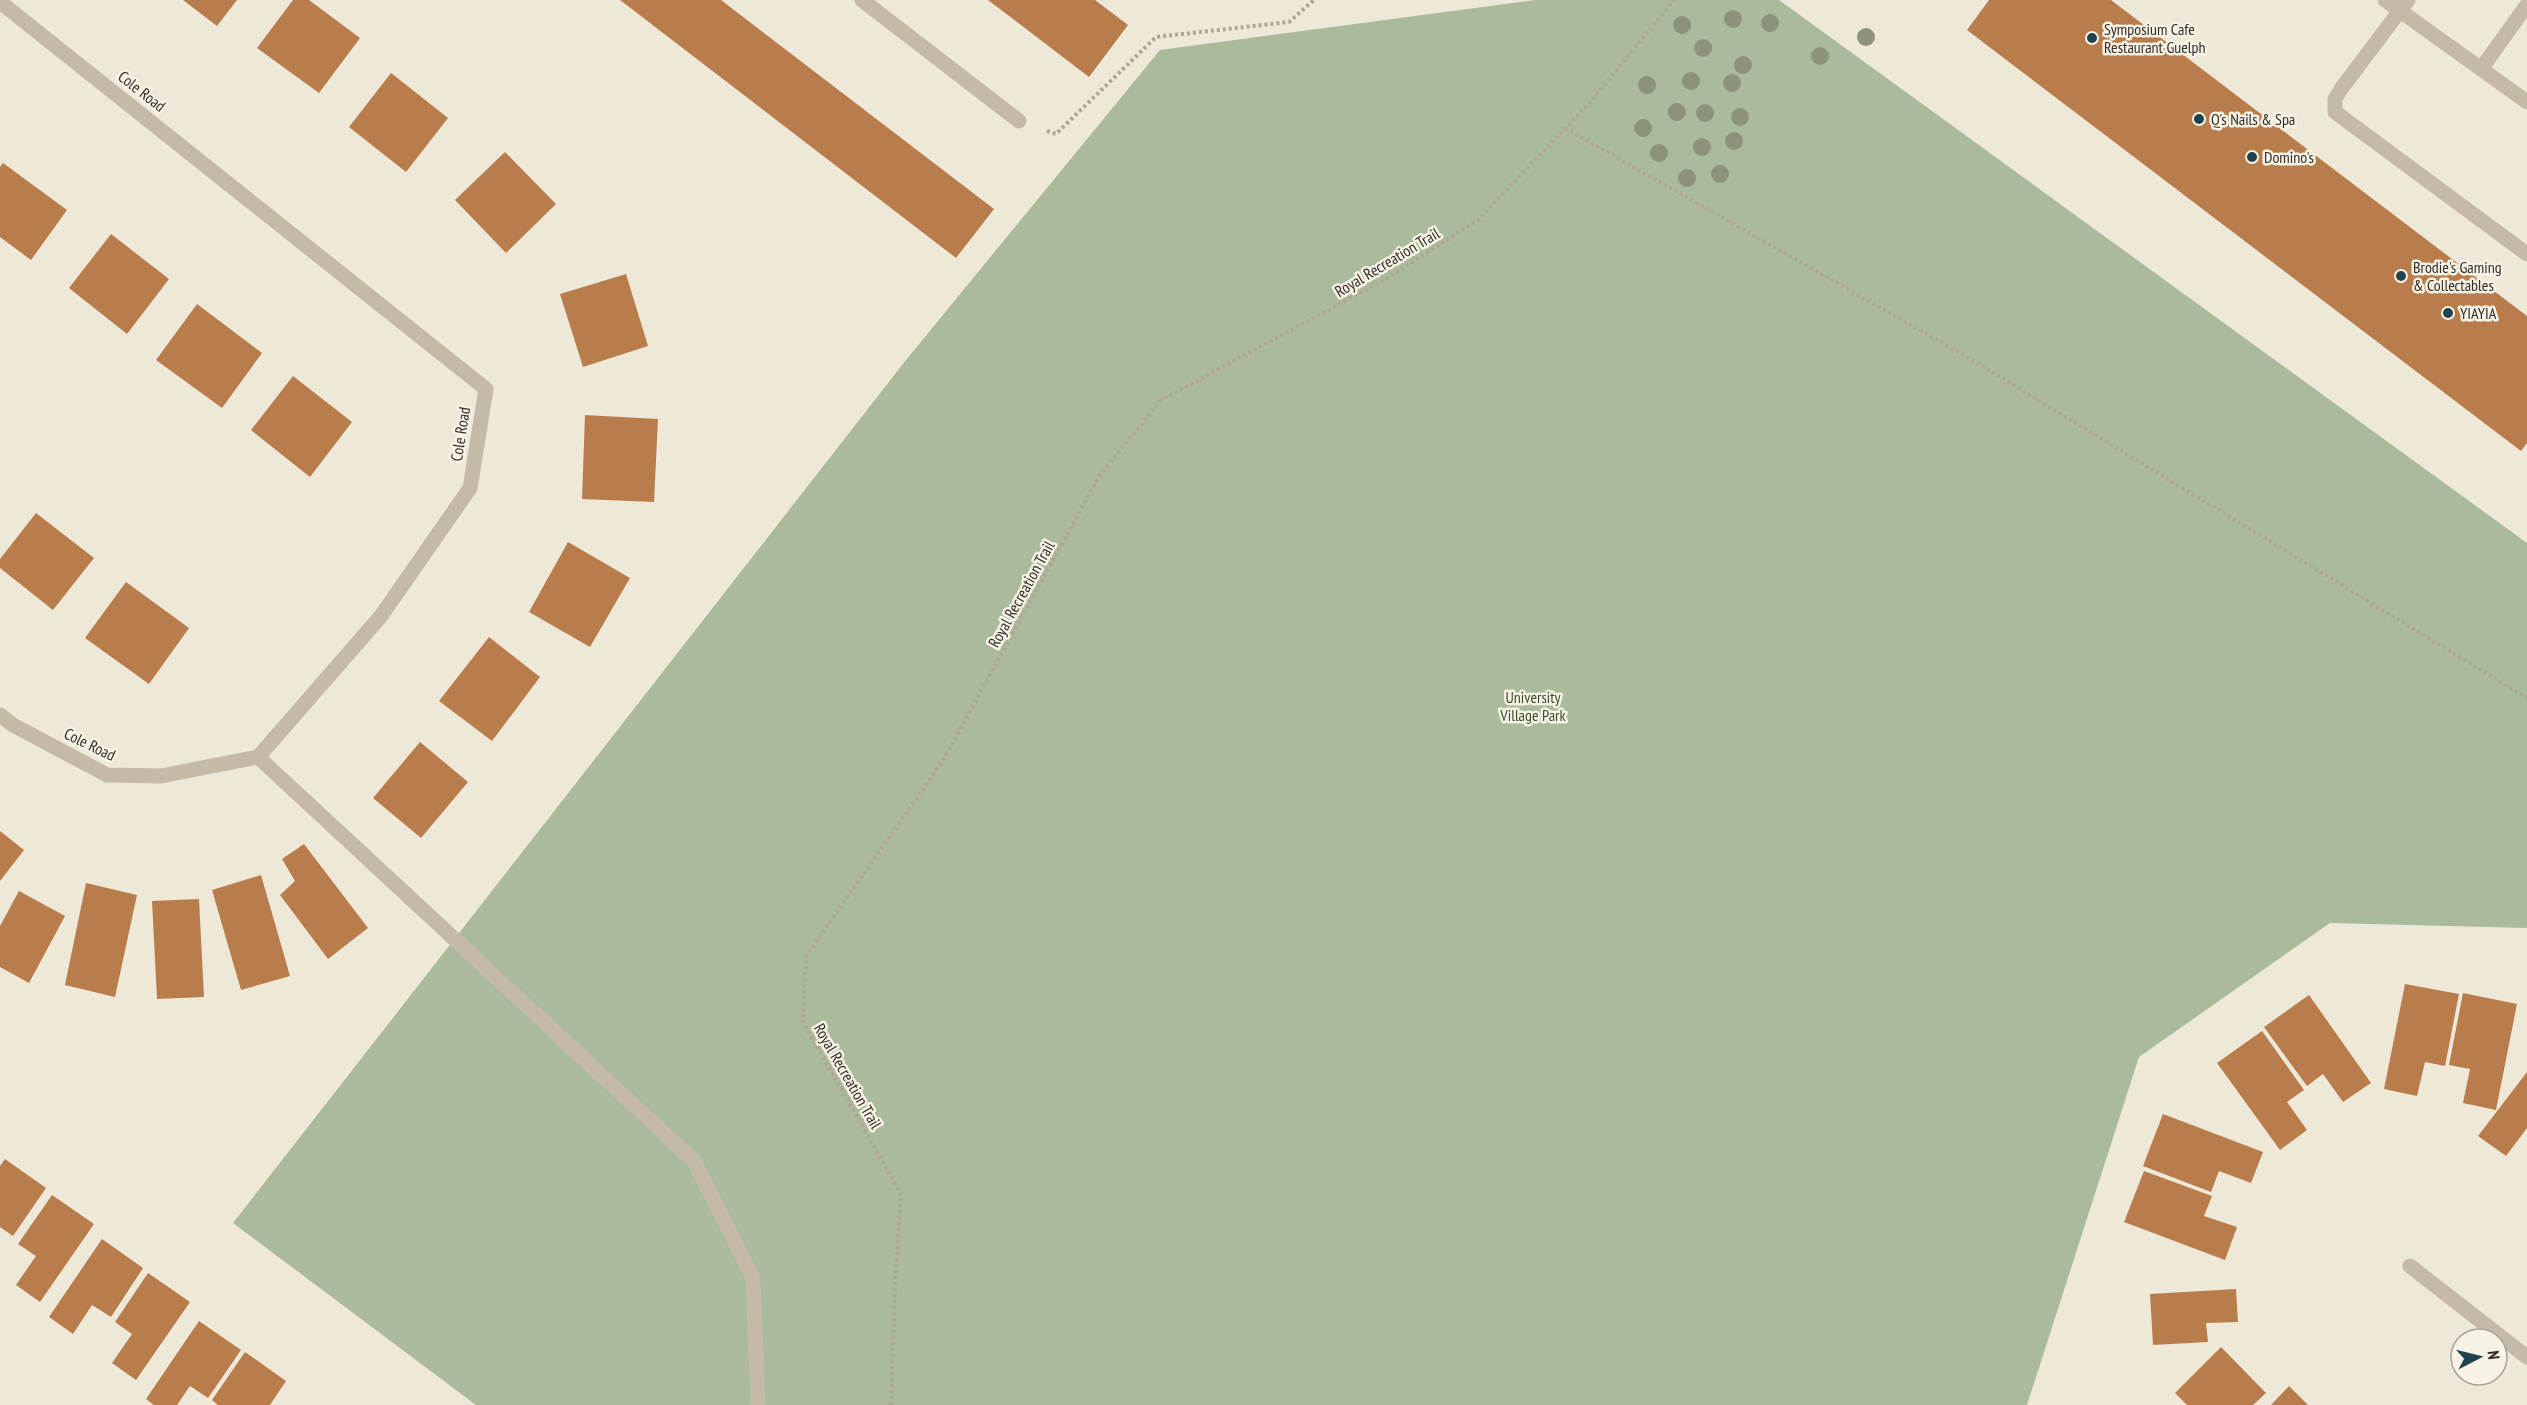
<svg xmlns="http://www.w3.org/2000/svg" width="2527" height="1405" viewBox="0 0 2527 1405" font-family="'PT Sans Narrow',sans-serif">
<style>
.green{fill:#aabb9b}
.building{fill:#b97d4c}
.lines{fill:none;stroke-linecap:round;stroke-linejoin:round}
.path{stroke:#b0a591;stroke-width:4;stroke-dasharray:3 3;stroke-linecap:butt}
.lane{stroke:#c5baa7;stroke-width:15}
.street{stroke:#c5baa7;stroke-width:15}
.tree{fill:#8c937a}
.poi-dot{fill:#21424f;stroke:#f6f2e5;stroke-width:2}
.labels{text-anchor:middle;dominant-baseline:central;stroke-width:5;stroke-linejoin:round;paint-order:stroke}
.poi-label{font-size:16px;fill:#322c26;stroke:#f6f2e5;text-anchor:start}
.street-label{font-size:16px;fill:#322c26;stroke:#f6f2e5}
.park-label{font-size:16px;fill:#3b4d2d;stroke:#f6f2e5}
</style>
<rect width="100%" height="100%" fill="#eee8d9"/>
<polygon class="green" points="1536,0 1779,0 2527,543 2527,928 2330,923 2139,1057 2027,1405 476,1405 233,1223 906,360 1160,50"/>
<g class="building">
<polygon points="183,0 237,0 217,26"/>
<polygon points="293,0 309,0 360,38 319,93 257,48"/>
<polygon points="620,0 721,0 994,209 956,258"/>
<polygon points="988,0 1095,0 1128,25 1089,77"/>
<polygon points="1989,0 2111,0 2527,316 2527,443 2521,451 1967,30"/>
<polygon points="391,73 448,118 406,172 349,127"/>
<polygon points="505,152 556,204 506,253 455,200"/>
<polygon points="3,163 67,210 31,260 0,237 0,167"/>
<polygon points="111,234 169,279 127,334 69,288"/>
<polygon points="626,274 648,346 583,367 560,294"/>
<polygon points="197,304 262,353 222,408 156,360"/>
<polygon points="293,376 352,422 310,477 251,430"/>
<polygon points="585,415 658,419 654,502 582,499"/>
<polygon points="36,513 94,558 53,610 0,568 0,559"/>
<polygon points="568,542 630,578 590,647 529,612"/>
<polygon points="126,582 189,628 149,684 85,638"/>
<polygon points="489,637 540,677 492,741 439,701"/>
<polygon points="420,742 468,782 421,838 373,798"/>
<polygon points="0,831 24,850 0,881"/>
<polygon points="304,844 368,928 328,959 280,895 295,881 282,859"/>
<polygon points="261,875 290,976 241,990 212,890"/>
<polygon points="86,883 137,895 115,997 65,985"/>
<polygon points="19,891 65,916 29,983 0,967 0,926"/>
<polygon points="199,899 204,997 157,999 152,901"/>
<polygon points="2405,984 2459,994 2445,1066 2425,1062 2417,1096 2384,1089"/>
<polygon points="2463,993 2517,1004 2496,1110 2463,1103 2470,1069 2449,1065"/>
<polygon points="2309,995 2371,1083 2343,1102 2323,1074 2307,1086 2264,1027"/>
<polygon points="2262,1031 2304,1090 2287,1102 2307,1130 2280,1150 2217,1063"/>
<polygon points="2527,1072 2527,1128 2506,1156 2478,1136"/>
<polygon points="2163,1114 2263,1152 2251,1183 2219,1171 2211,1192 2143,1166"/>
<polygon points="5,1159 46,1188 13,1236 0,1227 0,1166"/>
<polygon points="2144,1171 2212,1196 2204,1216 2237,1227 2225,1260 2124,1222"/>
<polygon points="52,1195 94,1224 40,1302 16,1285 36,1256 18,1244"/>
<polygon points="102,1239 143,1268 111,1317 92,1305 73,1334 49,1317"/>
<polygon points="148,1273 190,1302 136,1380 112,1363 132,1334 115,1322"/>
<polygon points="2236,1289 2238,1322 2206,1323 2208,1342 2153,1345 2150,1294"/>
<polygon points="199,1321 241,1350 208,1398 190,1386 177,1405 154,1405 146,1399"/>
<polygon points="2221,1347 2266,1393 2253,1405 2187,1405 2175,1393"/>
<polygon points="245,1352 286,1381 270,1405 218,1405 212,1400"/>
<polygon points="2289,1386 2308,1405 2271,1405"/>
</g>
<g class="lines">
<g class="path">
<polyline points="1565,128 1974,361 2527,698"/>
<polyline points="1047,131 1056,134 1156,37 1289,22 1314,0"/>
<polyline points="891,1405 895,1283 901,1194 803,1022 806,956 941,764 1100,475 1161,400 1384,280 1478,220 1592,100 1674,0"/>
</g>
<g class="lane">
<polyline points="862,0 1019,121"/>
<polyline points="2385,0 2527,102"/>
<polyline points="2408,0 2341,89 2335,99 2335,112 2527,254"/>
<polyline points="2481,69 2527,5"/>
<polyline points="258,757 694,1161 753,1278 758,1405"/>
</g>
<g class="street">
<polyline points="0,2 486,389 470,488 381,616 258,757 161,776 107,775 13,725 0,715"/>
<polyline points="2410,1266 2527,1357"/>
</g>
</g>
<g class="tree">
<circle cx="1733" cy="19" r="9"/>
<circle cx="1770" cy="23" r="9"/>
<circle cx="1682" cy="25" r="9"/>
<circle cx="1866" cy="37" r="9"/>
<circle cx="1703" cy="48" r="9"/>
<circle cx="1820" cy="56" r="9"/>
<circle cx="1743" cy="65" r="9"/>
<circle cx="1691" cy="81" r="9"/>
<circle cx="1732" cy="83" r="9"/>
<circle cx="1647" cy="85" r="9"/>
<circle cx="1677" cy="112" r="9"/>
<circle cx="1705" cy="113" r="9"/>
<circle cx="1740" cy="117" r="9"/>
<circle cx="1643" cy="128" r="9"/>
<circle cx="1734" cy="141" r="9"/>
<circle cx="1702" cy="147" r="9"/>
<circle cx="1659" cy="153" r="9"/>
<circle cx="1720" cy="174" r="9"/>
<circle cx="1687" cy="178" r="9"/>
</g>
<g class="poi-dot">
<circle cx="2092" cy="38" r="6"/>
<circle cx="2199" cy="119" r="6"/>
<circle cx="2252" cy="157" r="6"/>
<circle cx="2401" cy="276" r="6"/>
<circle cx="2448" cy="313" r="6"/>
</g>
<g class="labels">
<g class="poi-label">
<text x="2104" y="29">Symposium Cafe<tspan x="2104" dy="18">Restaurant Guelph</tspan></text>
<text x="2211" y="119">Q's Nails &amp; Spa</text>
<text x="2264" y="157">Domino's</text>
<text x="2413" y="267">Brodie's Gaming<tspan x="2413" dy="18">&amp; Collectables</tspan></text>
<text x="2460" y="313">YIAYIA</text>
</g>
<g class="street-label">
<text transform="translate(142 91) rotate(38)">Cole Road</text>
<text transform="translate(1387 262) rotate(-31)">Royal Recreation Trail</text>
<text transform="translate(460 434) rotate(-81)">Cole Road</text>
<text transform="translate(1021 594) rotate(-61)">Royal Recreation Trail</text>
<text transform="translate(90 744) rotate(26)">Cole Road</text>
<text transform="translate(848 1076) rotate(60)">Royal Recreation Trail</text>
</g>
<g class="park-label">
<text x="1533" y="697">University<tspan x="1533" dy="18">Village Park</tspan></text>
</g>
</g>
<g transform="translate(2479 1357) rotate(83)"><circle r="28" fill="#f6f2e5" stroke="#a8a399" stroke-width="1.5"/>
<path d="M0-4.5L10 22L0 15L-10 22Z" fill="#21424f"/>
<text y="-9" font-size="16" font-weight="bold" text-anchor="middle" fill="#322c26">N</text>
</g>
</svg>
